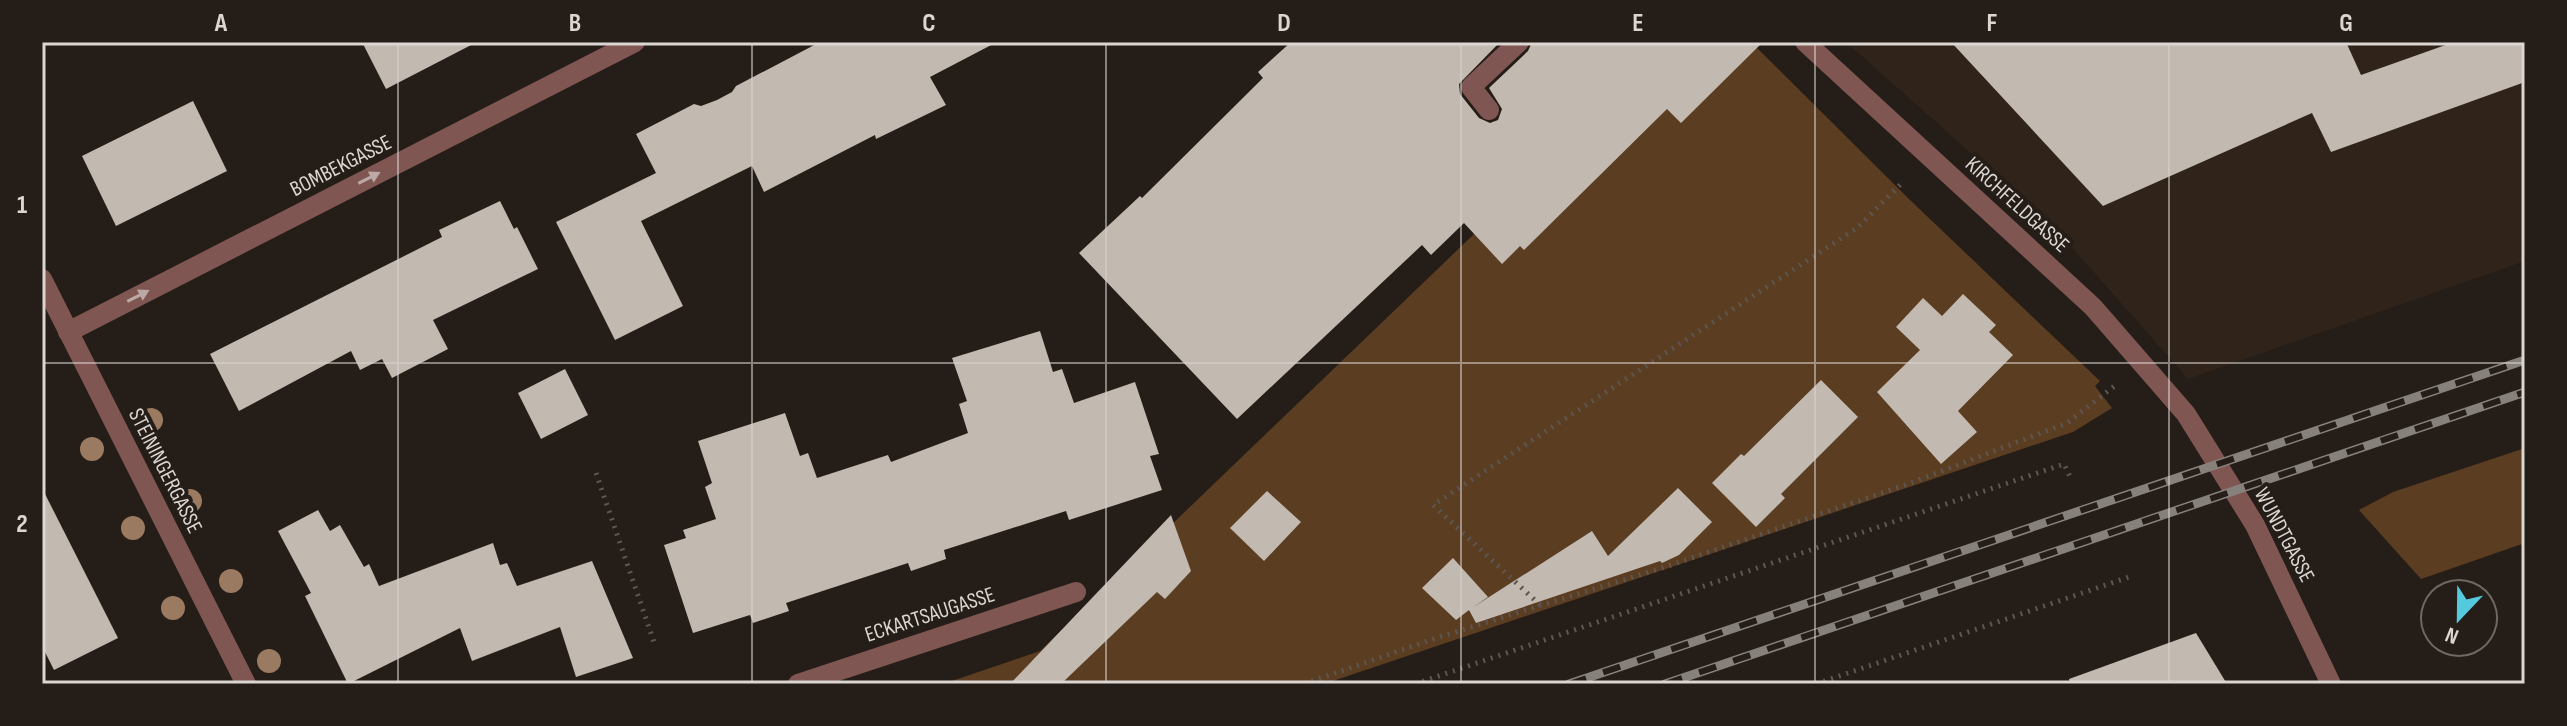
<svg xmlns="http://www.w3.org/2000/svg" width="2567" height="726" viewBox="0 0 2567 726" font-family="'Sofia Sans Condensed',sans-serif">
<style>
.built{fill:#302319}
.green{fill:#5b3d22}
.building{fill:#c2b9b0}
.lines{fill:none;stroke-linecap:round;stroke-linejoin:round}
.path{stroke:#5d5651;stroke-width:5;stroke-dasharray:2 6;stroke-linecap:butt}
.minor{stroke:#805652;stroke-width:20}
.rail-casing{stroke:#87817c;stroke-width:9}
.rail{stroke:#251d17;stroke-width:6;stroke-dasharray:18;stroke-linecap:butt}
.tree{fill:#9a7a61}
.oneway{fill:#bba9a5}
.grid{fill:none;stroke:#dbd6d2;stroke-width:2;stroke-opacity:0.55}
.labels{text-anchor:middle;dominant-baseline:central;stroke-width:8;stroke-linejoin:round;paint-order:stroke}
.street-label{font-size:22px;fill:#dbd6d2;stroke:#251d17}
.neatline{fill:none;stroke:#dbd6d2;stroke-width:3}
.grid-label{font-size:26px;text-anchor:middle;font-weight:bold;fill:#dbd6d2}
</style>
<rect width="100%" height="100%" fill="#251d17"/>
<polygon class="built" points="1846,42 2525,42 2525,261 2188,379 2054,227"/>
<g class="green">
<polygon points="1751,42 1910,200 2100,381 2095,386 2112,408 2073,432 1324,684 943,684 1040,651 1626,88"/>
<polygon points="2525,448 2525,543 2421,579 2359,510 2393,492"/>
</g>
<g class="building">
<polygon points="362,42 477,42 386,89"/>
<polygon points="820,42 997,42 930,77 946,105 876,139 875,135 764,192 752,166 641,221 683,306 615,340 556,222 656,173 636,134 694,104 701,106 717,100 732,92 736,86"/>
<polygon points="1291,42 1500,42 1459,84 1460,94 1479,118 1490,123 1498,120 1502,109 1489,88 1528,51 1532,42 1763,42 1681,123 1667,109 1524,250 1520,246 1502,264 1464,223 1431,255 1422,245 1237,419 1079,253 1140,196 1142,198 1263,78 1258,72"/>
<polygon points="1951,42 2346,42 2361,75 2454,42 2525,42 2525,82 2331,152 2312,113 2103,206"/>
<polygon points="193,101 227,171 116,226 82,156"/>
<polygon points="500,201 514,229 517,227 538,269 433,320 448,349 392,378 382,359 360,370 351,351 239,411 210,354 442,237 439,230"/>
<polygon points="1963,294 1996,325 1989,332 2013,355 1958,411 1977,432 1941,464 1877,392 1920,350 1896,327 1923,298 1942,316"/>
<polygon points="1040,331 1053,372 1062,369 1074,403 1135,382 1159,454 1150,456 1162,490 1069,520 1066,511 944,550 946,559 911,571 908,563 786,603 789,611 753,623 750,615 693,633 664,545 686,538 683,530 716,519 705,487 712,483 698,441 785,413 800,456 808,453 817,478 888,455 891,462 968,433 959,404 967,401 952,358"/>
<polygon points="565,369 588,415 541,439 518,393"/>
<polygon points="1821,380 1858,417 1781,494 1785,498 1756,527 1712,483 1741,454 1744,456"/>
<polygon points="42,488 118,638 54,670 42,646"/>
<polygon points="1678,488 1712,522 1679,555 1662,563 1660,561 1476,623 1469,610 1456,620 1422,588 1453,558 1488,597 1472,608 1592,531 1608,556"/>
<polygon points="1267,491 1301,522 1264,561 1230,528"/>
<polygon points="318,510 330,531 340,525 364,567 369,564 379,586 493,543 500,565 507,563 517,586 592,561 633,658 576,677 560,627 472,661 460,628 348,684 305,596 311,593 278,531"/>
<polygon points="1171,515 1191,571 1165,599 1157,592 1061,684 1010,684"/>
<polygon points="2196,633 2227,684 2070,684 2069,679"/>
</g>
<g class="lines">
<g class="path">
<polyline points="596,473 655,645"/>
<polyline points="1540,605 1433,505 1857,228 1903,182"/>
<polyline points="1304,684 1436,638 1665,567 1908,484 2067,423 2117,384"/>
<polyline points="1415,684 2064,464 2072,481"/>
<polyline points="1816,684 2129,577"/>
</g>
<g class="minor">
<polyline points="1805,42 2093,307 2186,414 2255,525 2331,684"/>
<polyline points="1489,110 1471,87 1519,42"/>
<polyline points="42,279 246,684"/>
<polyline points="68,332 635,42"/>
<polyline points="798,684 1076,592"/>
</g>
<defs>
<g id="rail">
<polyline points="1569,684 2525,360"/>
<polyline points="1665,684 2525,392"/>
</g>
</defs>
<use href="#rail" class="rail-casing"/>
<use href="#rail" class="rail"/>
</g>
<g class="tree">
<circle cx="151" cy="420" r="12"/>
<circle cx="92" cy="449" r="12"/>
<circle cx="190" cy="501" r="12"/>
<circle cx="133" cy="528" r="12"/>
<circle cx="231" cy="581" r="12"/>
<circle cx="173" cy="608" r="12"/>
<circle cx="269" cy="661" r="12"/>
</g>
<defs><path id="oneway-solid" d="M-6-.8H1V-3.2L6.5 0L1 3.2V.8H-6Z" transform="scale(2)"/></defs>
<g class="oneway">
<use href="#oneway-solid" transform="translate(369 178) rotate(-27)"/>
<use href="#oneway-solid" transform="translate(138 296) rotate(-27)"/>
</g>
<path class="grid" d="M398 42V684M752 42V684M1106 42V684M1461 42V684M1815 42V684M2169 42V684M42 363H2525"/>
<g class="labels">
<g class="street-label">
<text transform="translate(341 166) rotate(-27)">BOMBEKGASSE</text>
<text transform="translate(2017 205) rotate(42)">KIRCHFELDGASSE</text>
<text transform="translate(165 471) rotate(63)">STEININGERGASSE</text>
<text transform="translate(2284 535) rotate(62)">WUNDTGASSE</text>
<text transform="translate(930 615) rotate(-18)">ECKARTSAUGASSE</text>
</g>
</g>
<rect width="2567" height="726" fill="none" stroke="#251d17" stroke-width="88"/>
<g transform="translate(2459 618) rotate(202)"><circle r="38" fill="#251d17" stroke="#6e6762" stroke-width="2"/>
<path d="M0-6L14 30L0 20L-14 30Z" fill="#55cadf"/>
<text y="-12" font-size="22" font-weight="bold" text-anchor="middle" fill="#dbd6d2">N</text>
</g>
<rect x="44" y="44" width="2479" height="638" class="neatline"/>
<g class="grid-label">
<text x="221" y="31">A</text>
<text x="575" y="31">B</text>
<text x="929" y="31">C</text>
<text x="1284" y="31">D</text>
<text x="1638" y="31">E</text>
<text x="1992" y="31">F</text>
<text x="2346" y="31">G</text>
<text x="22" y="213">1</text>
<text x="22" y="532">2</text>
</g>
</svg>
